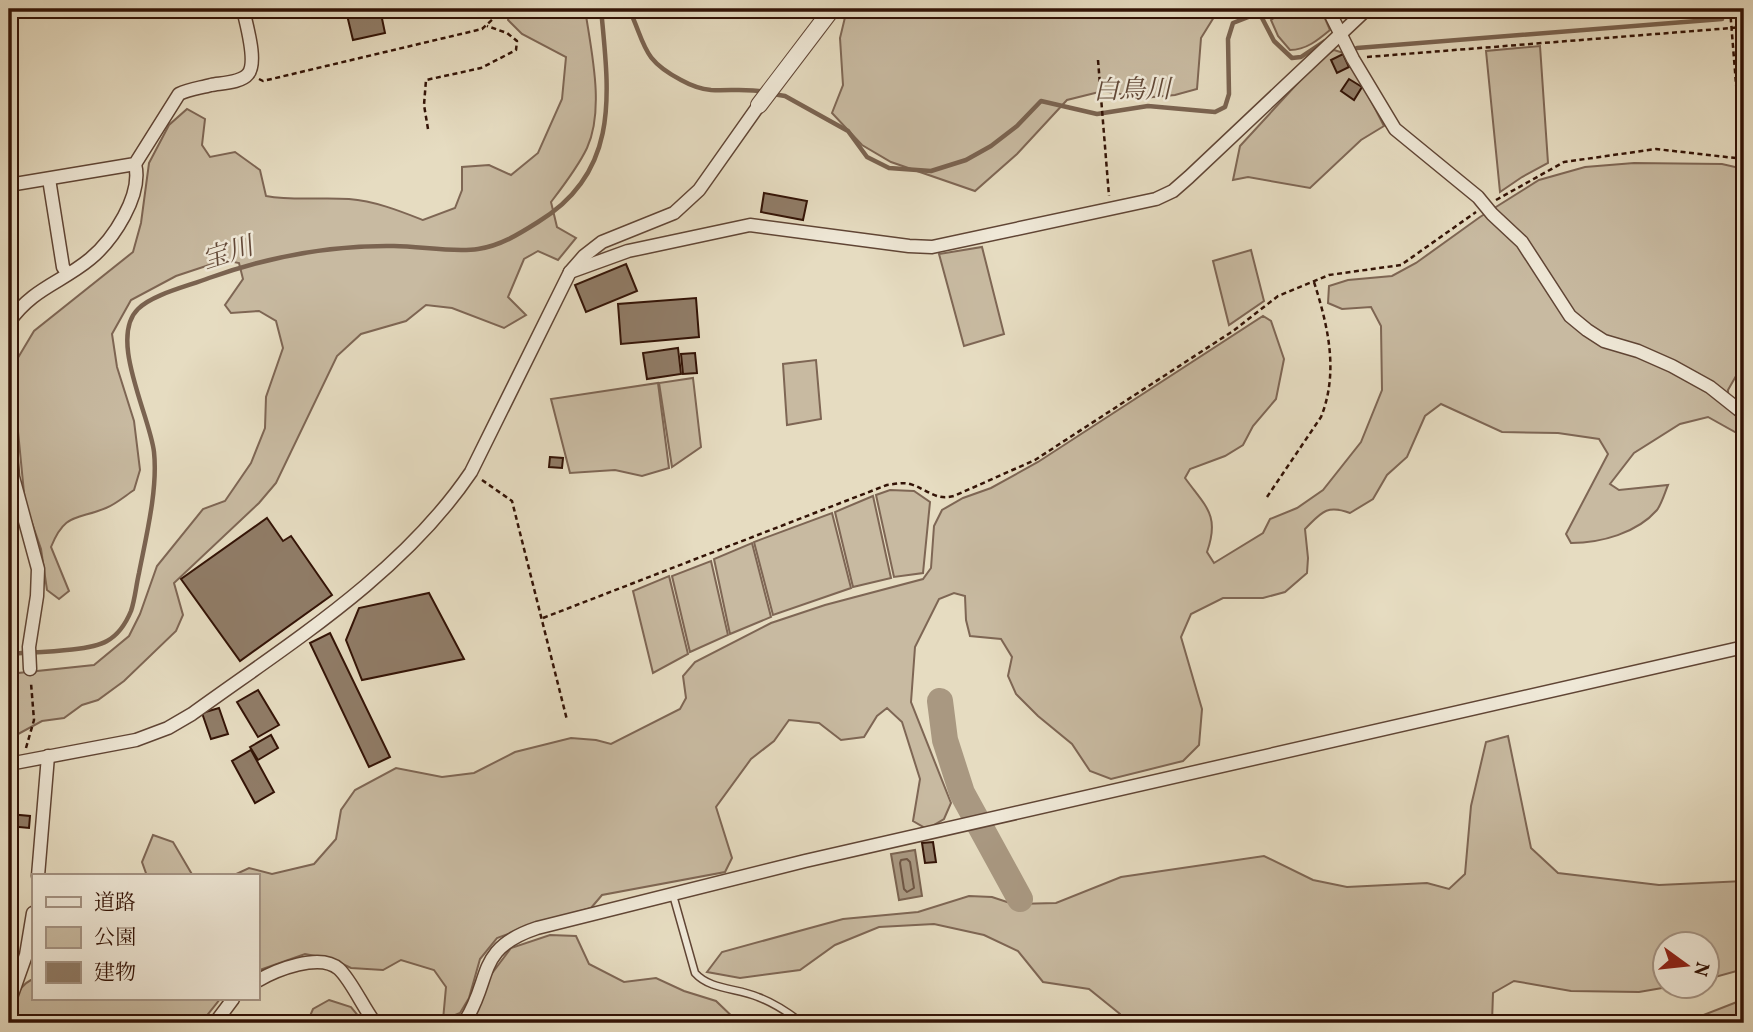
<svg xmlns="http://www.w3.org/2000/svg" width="1753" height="1032" viewBox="0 0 1753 1032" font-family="Vollkorn,'Noto Serif JP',serif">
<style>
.green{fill:#c8baa1;stroke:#7e6654;stroke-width:2}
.water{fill:#a99881;stroke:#7a6350;stroke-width:2}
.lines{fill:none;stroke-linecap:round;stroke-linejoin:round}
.shore{stroke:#6e5644;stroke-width:2}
.stream{stroke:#7a6350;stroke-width:4.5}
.river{stroke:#a99881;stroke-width:26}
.building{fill:#907c67;stroke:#331306;stroke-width:2}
.service-casing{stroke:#604535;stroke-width:9}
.minor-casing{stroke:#604535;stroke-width:15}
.tertiary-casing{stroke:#604535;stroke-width:18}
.path{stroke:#331306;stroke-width:2.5;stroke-dasharray:5 3.5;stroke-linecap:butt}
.service{stroke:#efe8d7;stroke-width:6}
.minor{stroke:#efe8d7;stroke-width:12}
.tertiary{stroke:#efe8d7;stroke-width:16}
.labels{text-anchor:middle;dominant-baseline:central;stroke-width:5;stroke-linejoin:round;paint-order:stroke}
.water-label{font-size:26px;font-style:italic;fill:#624837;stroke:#efe8d7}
</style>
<rect width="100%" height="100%" fill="#e6dcc1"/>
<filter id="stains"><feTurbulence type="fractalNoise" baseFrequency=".00286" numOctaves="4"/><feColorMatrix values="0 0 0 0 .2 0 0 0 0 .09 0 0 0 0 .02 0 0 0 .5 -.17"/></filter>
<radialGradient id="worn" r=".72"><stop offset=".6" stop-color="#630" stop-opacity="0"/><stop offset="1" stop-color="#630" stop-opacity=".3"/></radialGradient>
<g class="green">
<path d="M511 9H585C591 50 605 109 587 148 578 167 564 185 551 202L557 227 576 238 558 260 538 251 524 259 508 297 526 315 504 328 452 308 426 305 406 321 361 334 337 356 276 483 259 503 174 583 183 615 176 631 124 681 98 700 82 705 64 718 42 721 9 739V674L94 665 129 636 140 614 157 566 203 509 225 501 251 463 265 428 266 397 283 348 276 321 259 311 231 313 225 305 243 279 239 263 224 260 176 276 131 300 112 334 117 367 134 421 140 470 134 490C125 496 116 504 106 508 77 520 65 512 51 547L69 591 59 599 47 590 41 549 25 503 16 411 10 381 13 366 34 331 133 252 141 223 149 163 169 125 187 109 205 119 202 145 210 157 235 152 260 170 266 196C294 201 321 197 349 199 375 201 400 211 423 220L455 208 462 190V167L489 165 511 175 538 153 562 99 566 57 522 34 508 20Z"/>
<polygon points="847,9 1219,9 1201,38 1197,89 1175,95 1143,98 1103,91 1067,100 1017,154 975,191 891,162 862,145 832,113 843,85 840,38"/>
<path d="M1287 9H1321L1330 30C1318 40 1306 50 1290 50L1278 36 1271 20Z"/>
<polygon points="1540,46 1548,163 1522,177 1500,192 1486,51"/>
<polygon points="1334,50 1347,54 1384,126 1361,140 1310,188 1248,177 1233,180 1240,146 1319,60"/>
<path d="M1634 163 1722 164 1744 169V294L1738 300 1736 376 1728 390 1729 407 1744 423V437L1708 417 1680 424 1634 453 1610 484 1619 490 1668 485C1665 492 1662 503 1657 510 1637 533 1601 543 1571 543L1566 534 1608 454 1599 439 1558 433 1502 432 1441 404 1425 416 1407 457 1387 475 1373 499 1350 513C1326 504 1321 513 1305 529L1308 558 1307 573 1285 592 1263 598H1223L1191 614 1181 637 1202 709 1199 745 1183 761 1111 779 1090 771 1072 744 1038 716 1016 694 1008 676 1012 657 1001 639 970 636 966 620 965 596 954 593 939 599 915 647 911 702 951 803 944 819 927 829 913 821 920 779 902 722 887 708 877 716 864 737 841 740 819 723 789 720 774 741 751 759 716 807 732 858 725 872 602 895 591 908 541 922 497 938 480 959 469 998 460 1013 443 1020 446 987 434 970 401 960 383 970 351 968 332 959 305 954 257 971V876H232L249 868 272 874 314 864 336 839 341 810 355 790 396 768 442 777 474 773 515 752 571 738 596 740 611 744 680 709 686 698 683 676 695 662 771 623 825 605 923 579 931 568 934 526 942 510 963 498 991 488 1038 462 1263 316 1271 321 1284 359 1276 399 1253 426 1243 445 1225 456 1190 469 1185 478C1206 507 1220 515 1207 552L1214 563 1263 533 1270 519 1297 508 1323 490 1361 442 1382 390 1381 326 1371 307 1342 309 1328 303 1329 286 1348 280 1392 276 1416 263 1480 217 1539 180 1585 167Z"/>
<polygon points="982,247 1004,334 964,346 939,254"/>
<polygon points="1251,250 1264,301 1229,325 1213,261"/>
<polygon points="816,360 821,419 787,425 783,364"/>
<polygon points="693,378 701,447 672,467 659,383"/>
<polygon points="658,383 669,468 642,476 615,470 570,473 551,399"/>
<polygon points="890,490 914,491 930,502 923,573 894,577 876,495"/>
<polygon points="873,496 891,578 853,587 835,512"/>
<polygon points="832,513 851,588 773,615 754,542"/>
<polygon points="752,543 771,617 730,634 714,559"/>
<polygon points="711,561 728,635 690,652 672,576"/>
<polygon points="669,576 688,654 653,673 633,591"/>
<polygon points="1508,736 1531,848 1558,873 1659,885 1744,881 1744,969 1708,979 1708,944 1666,944 1666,986 1668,987 1639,992 1571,991 1514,981 1493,993 1492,1023 1120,1023 1120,1014 1089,989 1043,982 1018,951 984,935 934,924 879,927 835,945 800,970 740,978 707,972 722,952 843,919 918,912 969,896 992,897 1013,904 1056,903 1121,877 1264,856 1313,880 1347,887 1427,883 1449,889 1465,874 1471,806 1486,742"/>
<polygon points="153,835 173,842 193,876 147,876 142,862"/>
<polygon points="550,935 576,936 589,964 624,982 656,978 684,991 716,1001 739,1023 472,1023 490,976 511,948"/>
<path d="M31 980H33V999H220L201 1023H9C9 1008 17 987 31 980Z"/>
<polygon points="1744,999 1744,1023 1683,1023 1742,1000"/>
<polygon points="329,1000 351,1007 364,1023 307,1023 313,1009"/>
</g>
<polygon class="water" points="915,850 922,896 899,900 891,854"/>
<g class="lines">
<polygon class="shore" points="907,859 910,862 914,888 907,892 904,889 900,863 901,860"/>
<g class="stream">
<path d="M629 9C646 45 641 59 681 80 690 85 700 89 711 90 730 91 747 88 765 92"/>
<polyline points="1739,18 1744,17"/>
<polyline points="1357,48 1722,19"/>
<polyline points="773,94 785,96 848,131 867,157 889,168 931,171 966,160 991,146 1017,126 1041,101 1097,114 1148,106 1215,112 1225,107 1229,94 1228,39 1233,23 1256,14 1262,18 1274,41 1292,58 1301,57 1325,41"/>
<path d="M9 654C32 652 88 652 107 641 118 635 126 623 131 611 135 599 136 586 139 573 146 537 158 489 154 452 150 416 108 338 138 309 153 294 189 286 209 278 268 257 332 245 394 246 420 246 453 253 478 249 500 246 519 234 538 222 621 172 609 93 601 9"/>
</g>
<polyline class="river" points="940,701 945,740 962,793 1020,899"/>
</g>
<g class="building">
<polygon points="373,9 380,9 385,33 353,40 347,15"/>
<polygon points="1581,9 1623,9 1581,12"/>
<polygon points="1343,54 1349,67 1337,73 1331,60"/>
<polygon points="1349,79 1362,87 1354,100 1341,91"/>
<polygon points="764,193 807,201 803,220 761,212"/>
<polygon points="626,264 637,291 586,312 575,285"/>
<polygon points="696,298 699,337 621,344 618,304"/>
<polygon points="678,348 681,374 647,379 643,353"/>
<polygon points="695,353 697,373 683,374 681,354"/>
<polygon points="550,457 563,458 562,468 549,467"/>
<polygon points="267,518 283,541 291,536 332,595 240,661 181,579"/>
<polygon points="429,593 464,659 362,680 346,640 359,608"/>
<polygon points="330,633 390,757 369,767 310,643"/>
<polygon points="258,690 279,725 258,737 237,702"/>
<polygon points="219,708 228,734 211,739 202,713"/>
<polygon points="271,735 278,748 258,760 250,747"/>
<polygon points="251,750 274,792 255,803 232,761"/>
<polygon points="9,814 30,816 29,828 9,826"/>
<polygon points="933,842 936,862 925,863 922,843"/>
</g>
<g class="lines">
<defs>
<path id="service" d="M673 895 695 973C710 990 738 988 758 997 774 1003 789 1013 802 1023"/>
<g id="minor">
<polyline points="1328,9 1353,59 1395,129 1478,197 1492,214 1522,242 1570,316 1587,330 1604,341 1638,351 1672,366 1710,387 1744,414"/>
<polyline points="49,179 63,267 67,273"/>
<path d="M9 185 135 164 179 94C189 89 200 88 211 85 221 83 241 83 248 74 258 62 246 24 243 9"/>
<polyline points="570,272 628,251 750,225 909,246 932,247 1156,199 1173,191 1189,177 1367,9"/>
<path d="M9 322C33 288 61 283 90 259 113 240 143 195 135 164"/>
<polyline points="9,427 13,477 38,569 37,596 29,647 30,669"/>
<path d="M9 764 136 740 168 728 192 714C290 643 402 574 471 472L570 272 584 256 602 242 674 213 699 190 759 105"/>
<polyline points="38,876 48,756"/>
<path d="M257 981C276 970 320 952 339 969 351 980 364 1009 375 1023"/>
<polyline points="9,1003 26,955 33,913"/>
<polyline points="215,1023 233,999"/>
<path d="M464 1023C493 979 474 949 537 928L805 861 1744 647"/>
</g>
<polyline id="tertiary" points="759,105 832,9"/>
</defs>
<use href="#service" class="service-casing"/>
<use href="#minor" class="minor-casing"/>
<use href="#tertiary" class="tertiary-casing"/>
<g class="path">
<polyline points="1730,9 1742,158"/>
<polyline points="1367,57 1744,27"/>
<polyline points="1098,60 1109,196"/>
<polyline points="259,79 263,81 482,29 494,18 498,9"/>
<polyline points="428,129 424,105 426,80 481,68 516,50 517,41 507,33 487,26"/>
<polyline points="1496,200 1564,162 1656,149 1744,159"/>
<polyline points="482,480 512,501 567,720"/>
<path d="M1267 497 1321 417C1339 372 1328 326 1314 282"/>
<path d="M543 618 887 485C895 484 903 482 910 484 927 489 935 501 954 496L1035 460 1233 331 1278 296 1329 275 1401 265 1476 212"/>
<polyline points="26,748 34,720 31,683"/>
</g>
<use href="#service" class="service"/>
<use href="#minor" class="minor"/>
<use href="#tertiary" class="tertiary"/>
</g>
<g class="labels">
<g class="water-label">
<text transform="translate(1132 91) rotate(-1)">白鳥川</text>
<text transform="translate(228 254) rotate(-18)">宝川</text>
</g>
</g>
<rect width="1753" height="1032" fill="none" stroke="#e6dcc1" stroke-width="35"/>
<rect x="10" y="10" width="1732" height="1011" fill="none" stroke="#331306" stroke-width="3.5"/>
<rect x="18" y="18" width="1718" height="997" fill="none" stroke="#331306" stroke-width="2"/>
<rect x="32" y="874" width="228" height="126" fill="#efe8d7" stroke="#a49383" stroke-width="2"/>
<rect x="46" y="897" width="35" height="10" fill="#efe8d7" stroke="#a49383" stroke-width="2"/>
<text x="94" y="909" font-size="21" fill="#331306">道路</text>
<rect x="46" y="927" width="35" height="21" fill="#c8baa1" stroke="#a49383" stroke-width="2"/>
<text x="94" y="944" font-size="21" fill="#331306">公園</text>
<rect x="46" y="962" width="35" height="21" fill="#907c67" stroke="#a49383" stroke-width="2"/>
<text x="94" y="979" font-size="21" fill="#331306">建物</text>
<g transform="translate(1686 965) rotate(105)"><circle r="33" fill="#efe8d7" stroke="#a49383" stroke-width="2"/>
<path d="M0-5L12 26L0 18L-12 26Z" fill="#8f2418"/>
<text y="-10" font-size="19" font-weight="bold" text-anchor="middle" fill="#331306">N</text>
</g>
<rect width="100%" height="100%" filter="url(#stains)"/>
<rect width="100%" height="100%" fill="url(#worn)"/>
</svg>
